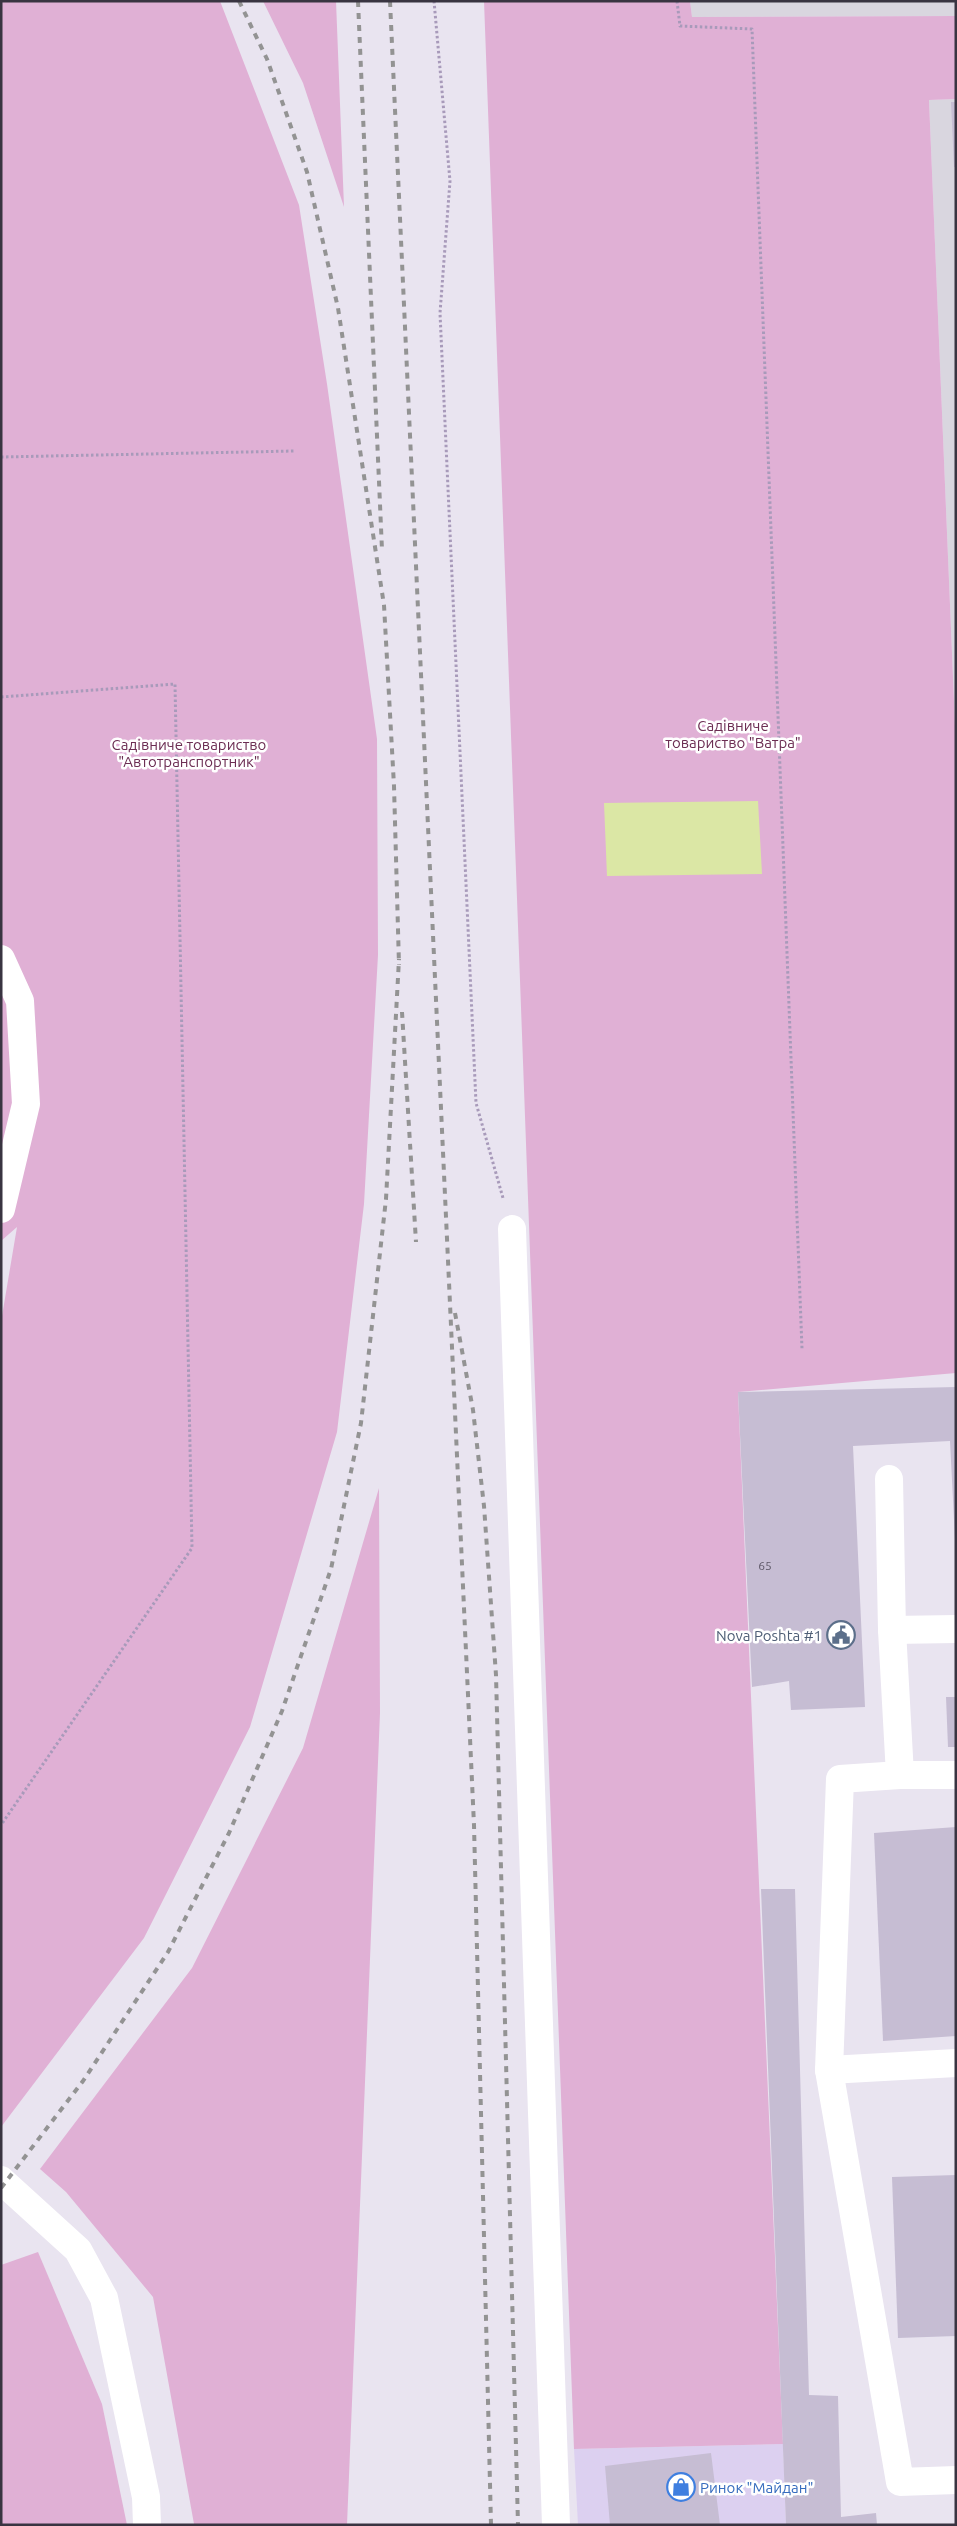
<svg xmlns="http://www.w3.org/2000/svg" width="957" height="2526" viewBox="0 0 957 2526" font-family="Ubuntu,sans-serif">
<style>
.commercial{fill:#dcd0f0}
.industrial{fill:#d9d6df}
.green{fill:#e0b0d5}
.water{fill:#dbe7a5}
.building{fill:#c6bdd3}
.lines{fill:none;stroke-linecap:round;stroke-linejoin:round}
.path{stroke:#a89aba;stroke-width:3;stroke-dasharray:2.5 2.5;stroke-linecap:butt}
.minor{stroke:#fff;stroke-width:28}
.rail{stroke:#939393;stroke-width:4;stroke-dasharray:6 6;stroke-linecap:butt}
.labels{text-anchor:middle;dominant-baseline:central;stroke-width:5;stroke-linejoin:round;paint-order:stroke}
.number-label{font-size:12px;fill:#5c5666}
.park-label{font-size:15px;fill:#6c2e53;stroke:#fff}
.service-label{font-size:15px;fill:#4e5e75;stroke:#fff;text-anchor:end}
.shop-label{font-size:15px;fill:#366cbe;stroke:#fff;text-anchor:start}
</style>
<rect width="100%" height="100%" fill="#e9e4f0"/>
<polygon class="commercial" points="783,2444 786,2525 578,2525 574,2449"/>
<g class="industrial">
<polygon points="690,1 956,1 956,16 692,17"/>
<polygon points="956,99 956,749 929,100"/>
</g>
<g class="green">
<polygon points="1,1 220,1 299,205 327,384 377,739 378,955 364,1204 337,1432 250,1727 144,1938 1,2127 1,1322 17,1227 1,1241"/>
<polygon points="263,1 336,1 344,207 303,83"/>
<polygon points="484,1 690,1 692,17 956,16 956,99 929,100 956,749 956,1373 738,1392 783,2444 574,2449"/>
<polygon points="379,1488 380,1713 347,2525 194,2524 153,2297 66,2192 40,2169 192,1968 303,1748"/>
<polygon points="38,2252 102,2404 127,2525 1,2525 1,2265"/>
</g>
<polygon class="water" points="758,801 762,874 607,876 604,803"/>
<g class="building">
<polygon points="951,102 956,102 956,167 954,167"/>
<polygon points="956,1387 956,1559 950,1441 853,1446 865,1707 791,1710 789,1681 752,1687 738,1392"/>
<polygon points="946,1697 956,1697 956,1747 948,1747"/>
<polygon points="956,1827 956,2036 883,2041 874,1833"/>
<polygon points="761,1889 795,1889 809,2395 838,2396 841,2517 876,2513 877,2525 786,2525"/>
<polygon points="956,2175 956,2336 898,2338 892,2177"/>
<polygon points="711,2453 720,2525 610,2525 605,2466"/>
</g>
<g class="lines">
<g class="path">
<polyline points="434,1 450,181 440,313 476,1103 503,1198"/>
<polyline points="677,1 680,26 752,29 802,1349"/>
<polyline points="1,457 294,451"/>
<polyline points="1,697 175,684 192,1548 1,1825"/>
</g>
<g class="minor">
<polyline points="1,959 20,1001 26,1104 1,1209"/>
<polyline points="512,1229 556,2525"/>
<polyline points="889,1479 892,1630 900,1775 956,1775"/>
<polyline points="892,1630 956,1629"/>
<polyline points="900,1775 840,1779 829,2070 900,2482 956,2480"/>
<polyline points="829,2070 956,2063"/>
<polyline points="1,2180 78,2250 104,2298 146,2497 147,2525"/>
</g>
<g class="rail">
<polyline points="239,1 267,59 307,172 338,308 384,605 394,786 399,965"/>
<polyline points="358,1 382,550"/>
<polyline points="390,1 474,1825 491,2525"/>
<polyline points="402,1012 416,1242"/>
<polyline points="455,1313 473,1410 484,1506 496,1675 518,2525"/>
<polyline points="1,2188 83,2081 168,1952 229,1833 282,1711 331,1569 361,1423 386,1199 399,959"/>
</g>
</g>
<defs>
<symbol id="civic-ring" viewBox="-11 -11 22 22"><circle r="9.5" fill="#fff" stroke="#5c6f8a" stroke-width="1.5"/><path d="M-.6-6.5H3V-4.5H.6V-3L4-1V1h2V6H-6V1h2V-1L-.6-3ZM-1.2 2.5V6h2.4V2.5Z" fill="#5c6f8a"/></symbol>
<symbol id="shop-ring" viewBox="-11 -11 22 22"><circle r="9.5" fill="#fff" stroke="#3f7fe0" stroke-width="1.5"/><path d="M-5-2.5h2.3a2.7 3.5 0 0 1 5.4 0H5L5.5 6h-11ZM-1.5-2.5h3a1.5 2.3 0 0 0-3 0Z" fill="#3f7fe0"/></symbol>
</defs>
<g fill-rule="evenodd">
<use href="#civic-ring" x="825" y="1619" width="32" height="32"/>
<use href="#shop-ring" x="665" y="2471" width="32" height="32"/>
</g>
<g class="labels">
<g class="number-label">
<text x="765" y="1565">65</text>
</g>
<g class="park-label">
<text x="733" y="725">Садівниче<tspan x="733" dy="17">товариство "Ватра"</tspan></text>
<text x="189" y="744">Садівниче товариство<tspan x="189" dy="17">"Автотранспортник"</tspan></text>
</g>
<g class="service-label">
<text x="822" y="1635">Nova Poshta #1</text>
</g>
<g class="shop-label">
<text x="700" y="2487">Ринок "Майдан"</text>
</g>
</g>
<rect width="957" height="2526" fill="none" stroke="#393441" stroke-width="5"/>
</svg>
